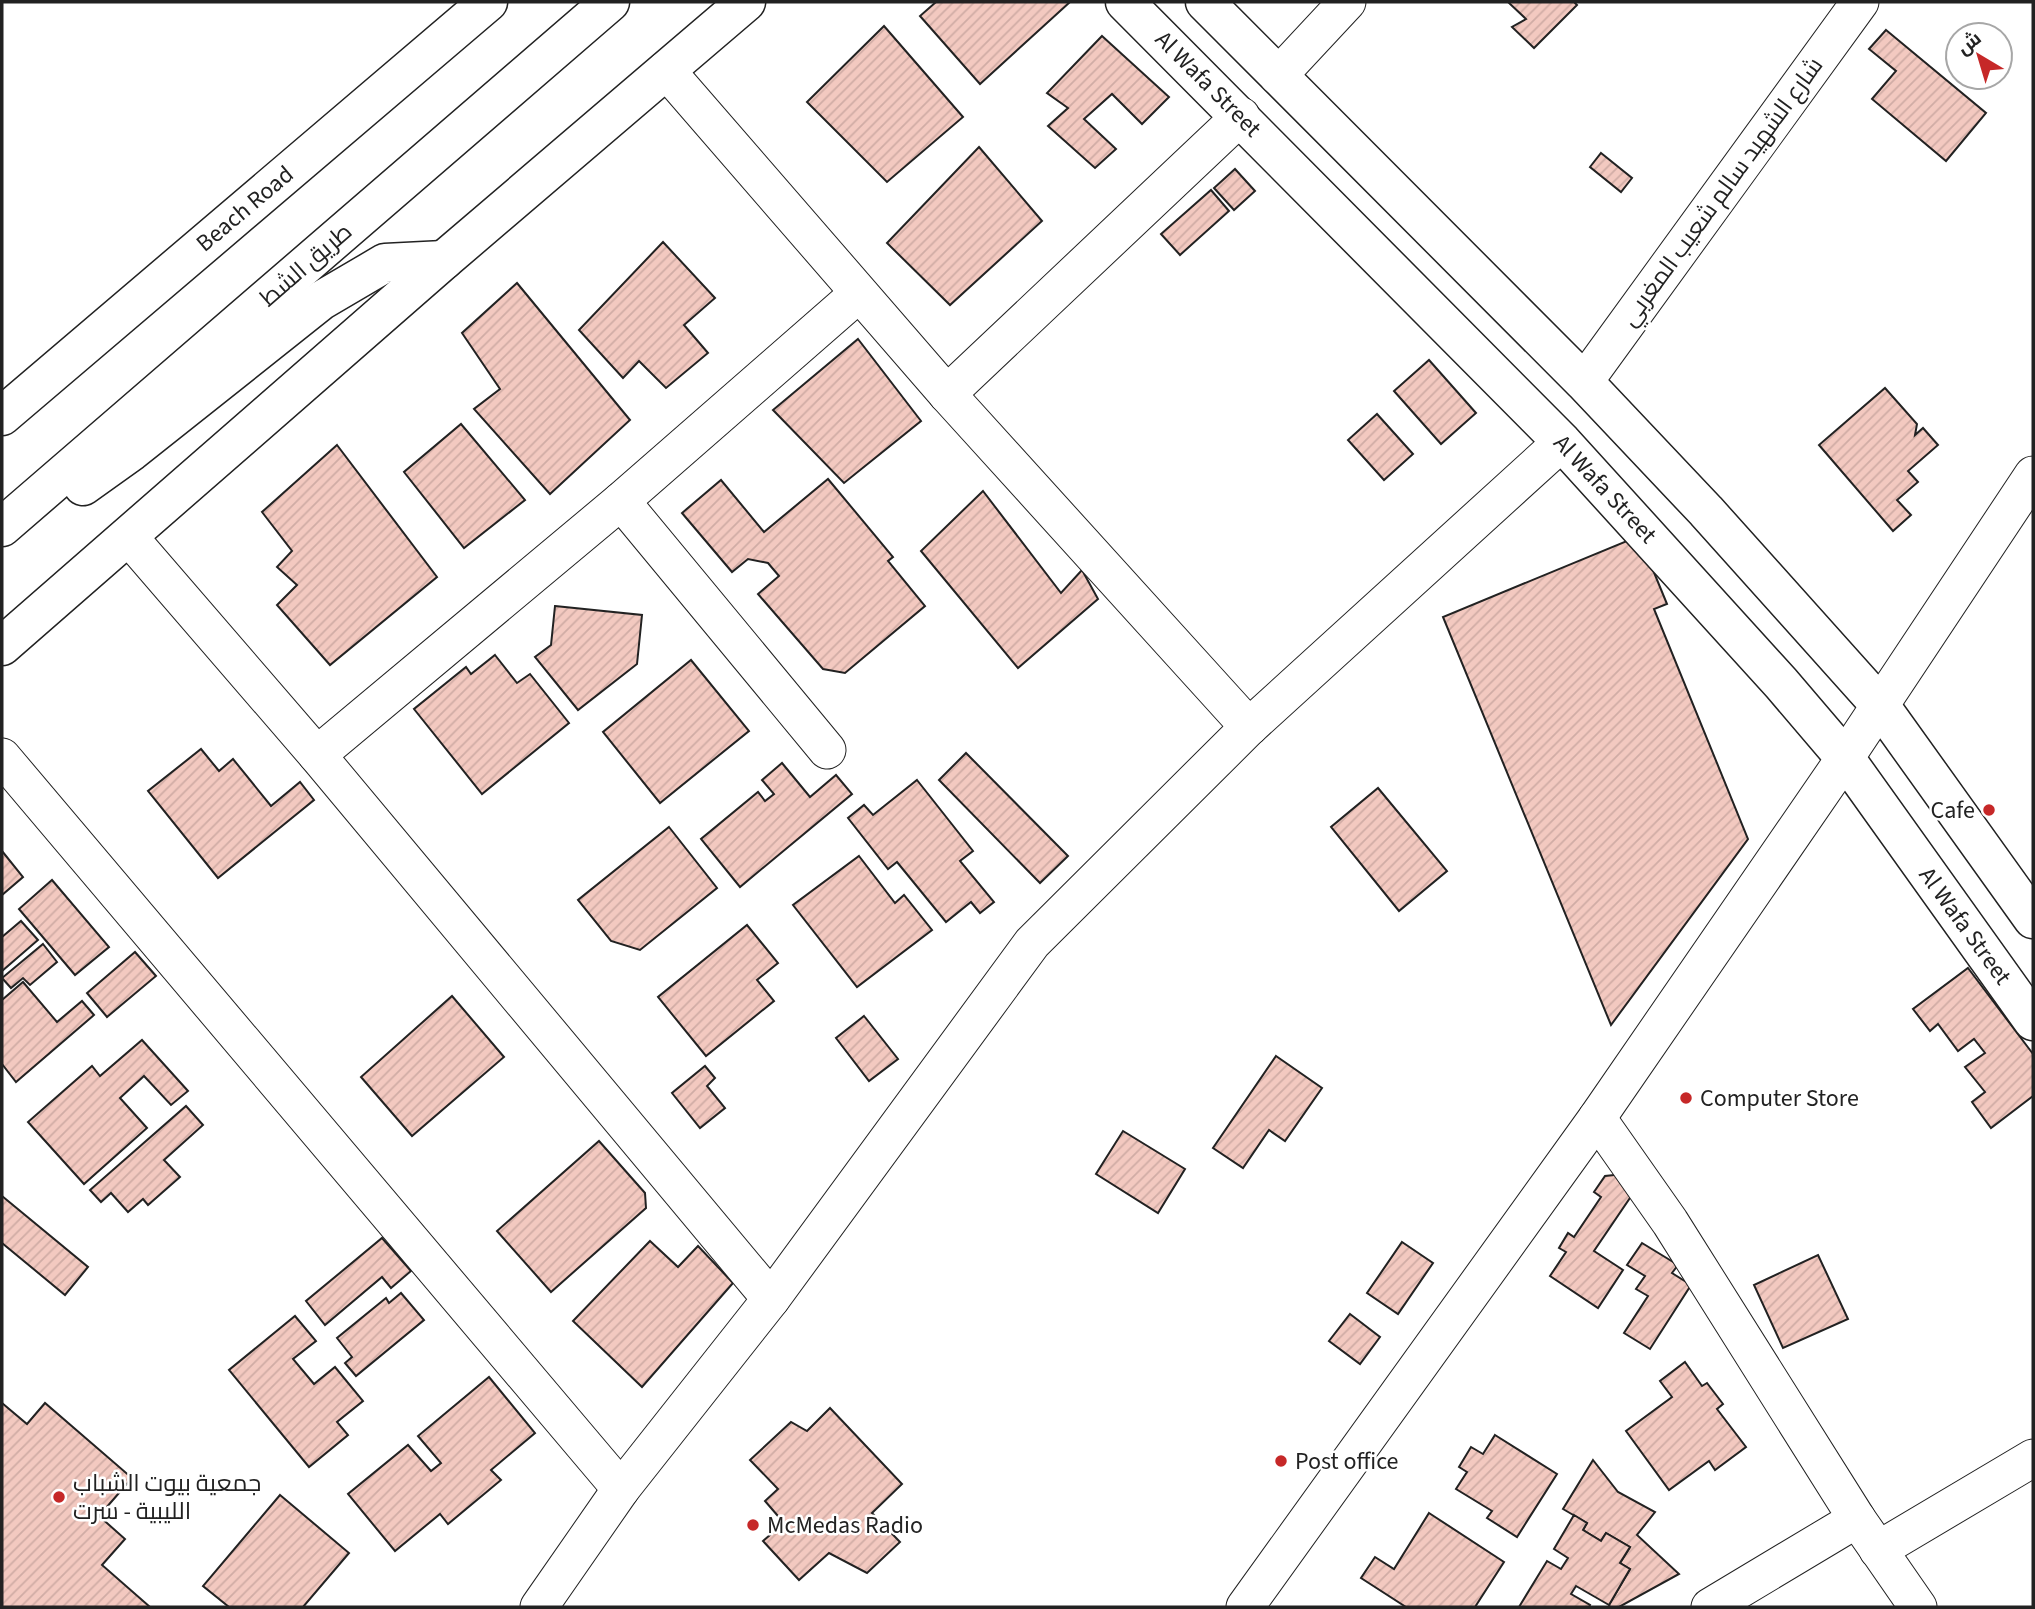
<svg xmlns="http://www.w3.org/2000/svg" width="2035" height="1609" viewBox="0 0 2035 1609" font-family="'Source Sans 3',Cairo,sans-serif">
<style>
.building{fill:url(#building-hatch);stroke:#222;stroke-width:2}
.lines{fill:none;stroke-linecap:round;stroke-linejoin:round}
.minor-casing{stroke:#222;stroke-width:39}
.tertiary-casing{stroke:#222;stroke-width:41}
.primary-casing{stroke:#222;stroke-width:41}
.minor{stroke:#fff;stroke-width:37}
.tertiary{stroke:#fff;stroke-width:38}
.primary{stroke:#fff;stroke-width:38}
.poi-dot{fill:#c62828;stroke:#fff;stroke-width:2.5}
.labels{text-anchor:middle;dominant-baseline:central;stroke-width:5;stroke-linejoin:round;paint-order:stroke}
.street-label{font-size:24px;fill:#222;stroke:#fff}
.poi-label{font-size:24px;fill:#222;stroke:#fff;text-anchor:start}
</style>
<defs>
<pattern id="building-hatch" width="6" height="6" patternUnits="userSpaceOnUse" patternTransform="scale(1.75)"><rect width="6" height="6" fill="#f3c9c0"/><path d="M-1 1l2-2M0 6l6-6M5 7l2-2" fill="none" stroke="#d0aca5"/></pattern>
</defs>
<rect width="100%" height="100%" fill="#fff"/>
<g class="building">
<polygon points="936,2 1070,2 980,84 920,16"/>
<polygon points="1508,2 1574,2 1577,5 1534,48 1512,27 1526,19"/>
<polygon points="884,26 963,117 887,182 807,102"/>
<polygon points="1886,30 1986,113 1946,161 1872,99 1896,71 1869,49"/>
<polygon points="1102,36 1169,97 1142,124 1112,94 1084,119 1116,149 1095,168 1048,126 1068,108 1047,93"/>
<polygon points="979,147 1042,221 950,305 887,243"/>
<polygon points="1601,153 1632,178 1621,192 1590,167"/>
<polygon points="1235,169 1255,191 1234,210 1214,188"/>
<polygon points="1211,190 1229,211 1180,255 1161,234"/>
<polygon points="663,242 715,298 684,325 708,353 666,388 639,361 623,378 579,330"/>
<polygon points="517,283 630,420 550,494 474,409 500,389 462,333"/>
<polygon points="858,339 921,421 844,483 773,410"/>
<polygon points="1429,360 1476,413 1441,444 1394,391"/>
<polygon points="1885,388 1917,424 1915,435 1923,428 1938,445 1908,471 1918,482 1897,500 1911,515 1893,531 1819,445"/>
<polygon points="1377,414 1413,454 1384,480 1348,440"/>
<polygon points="461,424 525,500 464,548 404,472"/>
<polygon points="337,445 437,577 330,665 277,605 297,585 277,567 292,551 262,512"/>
<polygon points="828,479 893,557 888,561 925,606 845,673 823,669 758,594 779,576 768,563 748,559 732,572 682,513 721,480 764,532"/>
<polygon points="983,491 1061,593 1082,570 1098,599 1018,668 921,551"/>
<polygon points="1639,536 1667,604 1654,609 1748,839 1611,1025 1443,617"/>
<polygon points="555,606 642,615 637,664 578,710 535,657 551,645"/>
<polygon points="495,655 517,683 530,674 569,723 482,794 414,709 466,667 471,674"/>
<polygon points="691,660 749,731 660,803 603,732"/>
<polygon points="201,749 219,771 233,759 271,806 300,782 314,800 218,878 148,791"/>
<polygon points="966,753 1068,856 1040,883 939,780"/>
<polygon points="782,763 810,797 836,775 852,794 740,887 701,839 758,792 765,801 774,794 762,780"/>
<polygon points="917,780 973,851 960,861 994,902 980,913 971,902 946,922 897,862 888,869 848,818 864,805 873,815"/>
<polygon points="1378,788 1447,871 1399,911 1331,827"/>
<polygon points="669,827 717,888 640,950 611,941 578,900"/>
<polygon points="2,851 23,877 2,895"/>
<polygon points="859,856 895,903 904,895 932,930 857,987 793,905"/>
<polygon points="52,880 109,947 75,975 19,909"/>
<polygon points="21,921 38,940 2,971 2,937"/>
<polygon points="747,925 778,963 757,980 774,1001 706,1056 658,997"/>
<polygon points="43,944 57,962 30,985 23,978 11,988 2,978"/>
<polygon points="135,952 156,976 107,1017 87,993"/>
<polygon points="1968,968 2033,1054 2033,1096 1991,1128 1972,1102 1985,1092 1965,1067 1985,1053 1974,1039 1958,1051 1938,1024 1930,1031 1913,1009"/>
<polygon points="23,982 57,1022 82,1001 94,1015 16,1082 2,1064 2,1000"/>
<polygon points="452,996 504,1057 412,1136 361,1077"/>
<polygon points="864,1016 898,1059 869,1081 836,1038"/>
<polygon points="142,1040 188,1091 171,1105 144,1076 120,1098 147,1128 84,1184 28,1122 92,1066 100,1076"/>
<polygon points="1276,1056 1322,1088 1285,1141 1269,1130 1243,1168 1213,1148"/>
<polygon points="705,1066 715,1078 707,1086 725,1108 700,1128 672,1093"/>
<polygon points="186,1106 203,1125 164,1160 180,1177 148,1205 143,1199 128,1212 111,1193 101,1202 90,1190"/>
<polygon points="1123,1131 1185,1169 1158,1213 1096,1174"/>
<polygon points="599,1141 645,1193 646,1208 551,1292 497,1231"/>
<polygon points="1624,1174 1636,1189 1594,1251 1623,1270 1598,1308 1550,1276 1566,1252 1559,1248 1568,1233 1574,1237 1601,1197 1594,1192 1605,1176"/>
<polygon points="2,1196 88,1267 65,1295 2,1243"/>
<polygon points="382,1238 411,1271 391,1288 382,1277 325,1325 306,1301"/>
<polygon points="650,1241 678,1267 698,1246 733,1283 642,1387 573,1321"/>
<polygon points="1402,1242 1433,1263 1398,1314 1367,1293"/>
<polygon points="1642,1243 1678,1265 1672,1273 1691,1285 1650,1349 1624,1333 1648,1296 1636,1289 1645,1276 1627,1265"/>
<polygon points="1818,1255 1848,1319 1783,1348 1754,1285"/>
<polygon points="401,1293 424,1320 356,1376 345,1363 352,1357 337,1338 386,1298 389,1303"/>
<polygon points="1350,1314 1380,1337 1360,1364 1329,1341"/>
<polygon points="295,1316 316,1341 293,1359 314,1384 335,1367 363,1401 337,1422 348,1435 309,1467 229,1370"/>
<polygon points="1685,1362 1702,1386 1707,1383 1723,1404 1717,1409 1746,1447 1715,1470 1709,1461 1669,1490 1626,1431 1672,1397 1660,1381"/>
<polygon points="489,1377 535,1433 491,1470 501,1480 448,1524 440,1514 395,1551 348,1494 408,1445 431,1471 441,1463 418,1436"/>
<polygon points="2,1403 27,1424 45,1403 132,1478 99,1516 125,1539 102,1565 150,1607 2,1607"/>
<polygon points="830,1408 902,1484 872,1513 900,1542 867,1573 829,1553 799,1580 763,1541 784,1523 765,1501 778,1489 750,1460 791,1422 807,1431"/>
<polygon points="1495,1435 1557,1474 1517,1537 1487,1518 1492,1511 1456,1489 1467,1472 1459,1467 1471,1447 1483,1454"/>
<polygon points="1593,1460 1618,1492 1655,1512 1637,1535 1679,1574 1619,1607 1610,1607 1609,1605 1630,1569 1620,1563 1630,1547 1606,1533 1601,1541 1583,1530 1587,1523 1563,1509"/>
<polygon points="280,1495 349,1553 303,1607 229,1607 203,1586"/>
<polygon points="1429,1513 1504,1562 1475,1607 1406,1607 1361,1578 1375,1557 1394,1569"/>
<polygon points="1574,1515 1587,1523 1583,1530 1601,1541 1606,1533 1630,1547 1620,1563 1630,1569 1609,1605 1576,1586 1571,1594 1590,1605 1589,1607 1519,1607 1547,1561 1561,1569 1568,1558 1554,1549"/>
</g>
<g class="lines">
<defs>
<g id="minor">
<polyline points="666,70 947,394 1249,727"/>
<polyline points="1278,76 1347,2"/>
<polyline points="1584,382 1860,2"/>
<polyline points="947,394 1241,116"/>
<polyline points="621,501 827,750"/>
<polyline points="128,536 317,755 771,1299"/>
<polyline points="317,755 621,501 858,294"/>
<polyline points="2,757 621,1489"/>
<polyline points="1597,1118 1670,1222 1857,1519 1918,1607"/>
<polyline points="1878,1550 2033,1458"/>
<polyline points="539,1607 621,1489 771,1299 1032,943 1249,727 1562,442"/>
<polyline points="1245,1607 1597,1118 1845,758 2033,475"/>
<polyline points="1710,1607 1857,1519"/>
</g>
<g id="tertiary">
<polyline points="1125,2 1562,442 1781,683 1845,758 2033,1021"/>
<polyline points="1205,2 1584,382 1706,511 1879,704 2033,919"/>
<polyline points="2,646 444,260 746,2"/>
</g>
<g id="primary">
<polyline points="2,416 488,2"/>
<polyline points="83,486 132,451 322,300 385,263 444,260"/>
<polyline points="2,527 610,2"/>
</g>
</defs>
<use href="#minor" class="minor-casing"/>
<use href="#tertiary" class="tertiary-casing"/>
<use href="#primary" class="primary-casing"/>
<use href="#minor" class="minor"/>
<use href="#tertiary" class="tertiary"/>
<use href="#primary" class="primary"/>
</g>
<g class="poi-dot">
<circle cx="1989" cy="810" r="7"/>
<circle cx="1686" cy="1098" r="7"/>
<circle cx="1281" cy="1461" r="7"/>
<circle cx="59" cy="1497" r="7"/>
<circle cx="753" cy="1525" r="7"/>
</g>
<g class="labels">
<g class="street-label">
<text transform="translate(1208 84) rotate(45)">Al Wafa Street</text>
<text transform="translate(1722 192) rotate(-54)">شارع الشهيد سالم شعيب المغربي</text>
<text transform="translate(245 209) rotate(-40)">Beach Road</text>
<text transform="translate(306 265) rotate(-41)">طريق الشط</text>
<text transform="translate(1605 489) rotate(47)">Al Wafa Street</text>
<text transform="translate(1965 926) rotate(54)">Al Wafa Street</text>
</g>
<g class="poi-label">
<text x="1975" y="810" text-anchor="end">Cafe</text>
<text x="1700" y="1098">Computer Store</text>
<text x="1295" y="1461">Post office</text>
<text x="73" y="1483">جمعية بيوت الشباب<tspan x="73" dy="28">الليبية - سرت</tspan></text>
<text x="767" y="1525">McMedas Radio</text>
</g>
</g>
<rect width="2035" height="1609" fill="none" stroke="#222222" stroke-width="7"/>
<g transform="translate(1979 56) rotate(322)"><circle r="33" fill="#ffffff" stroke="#a7a7a7" stroke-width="2"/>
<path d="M0-5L12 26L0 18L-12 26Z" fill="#c62828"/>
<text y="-10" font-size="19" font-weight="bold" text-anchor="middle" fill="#222222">ش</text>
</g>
</svg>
